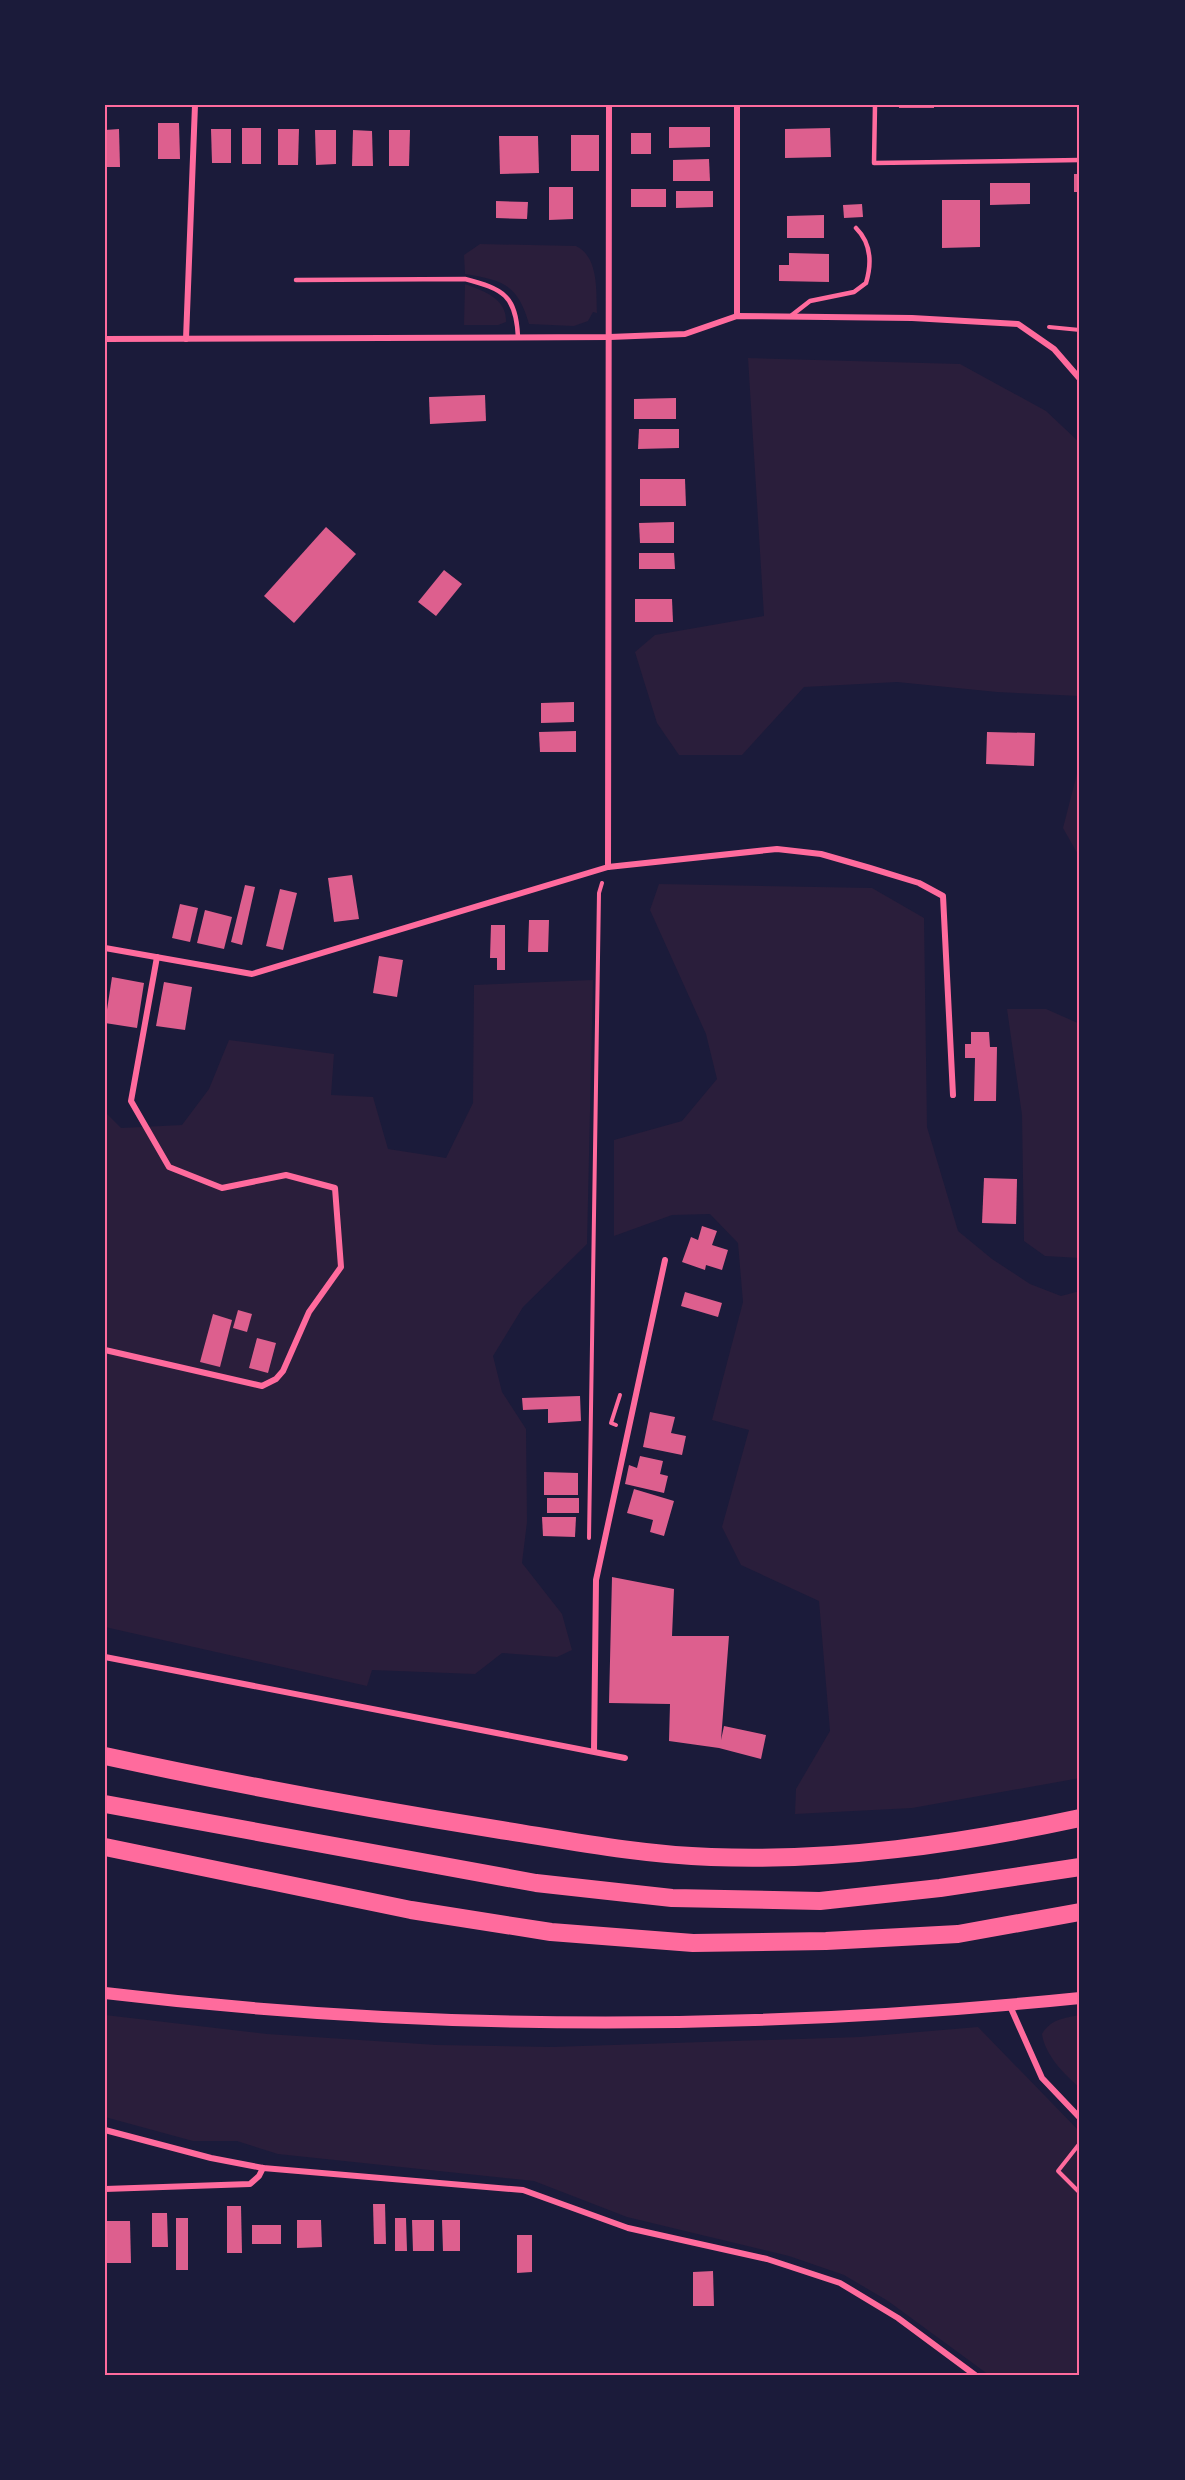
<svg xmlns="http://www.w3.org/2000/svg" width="1185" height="2480" viewBox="0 0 1185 2480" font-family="'PT Serif',serif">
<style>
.green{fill:#2a1e3b}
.building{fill:#dd5f8e}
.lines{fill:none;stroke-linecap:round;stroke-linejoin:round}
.path{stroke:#ff6b9d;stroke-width:4}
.service{stroke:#ff6b9d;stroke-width:4.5}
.minor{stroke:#ff6b9d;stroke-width:6}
.secondary{stroke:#ff6b9d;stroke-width:12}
.motorway{stroke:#ff6b9d;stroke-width:18}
.neatline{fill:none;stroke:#ff6b9d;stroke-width:2}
</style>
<rect width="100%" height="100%" fill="#1b1b3a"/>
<g class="green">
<path d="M480 244 576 246C599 257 596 291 597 313L593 312 588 321 574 326 529 324C518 285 503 280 465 274L464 255Z"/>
<path d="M465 284C483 291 507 298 506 322L498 325H464Z"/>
<polygon points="748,358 960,364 1046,411 1080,443 1080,696 997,692 897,682 804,687 742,755 679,755 657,723 635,652 655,635 764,616"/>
<polygon points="1080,762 1080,858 1063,828"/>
<polygon points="659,884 872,888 924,918 927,1127 958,1231 992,1259 1030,1284 1061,1296 1080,1291 1080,1778 912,1808 795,1814 796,1789 830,1731 819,1601 741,1565 722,1527 749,1430 712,1420 743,1302 738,1243 710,1214 672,1215 614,1236 614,1140 682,1121 717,1079 706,1034 650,910"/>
<polygon points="593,980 587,1244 523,1307 493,1356 502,1392 526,1429 527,1522 522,1563 562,1614 572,1650 557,1657 502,1653 475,1674 372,1670 367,1686 105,1627 105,1112 121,1128 182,1125 209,1089 229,1040 334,1054 331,1095 373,1097 388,1149 446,1158 473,1103 474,985"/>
<polygon points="1007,1009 1046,1009 1080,1024 1080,1258 1045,1256 1024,1241 1022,1115"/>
<polygon points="105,2015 267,2034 437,2045 552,2047 860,2037 978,2027 1080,2132 1080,2375 989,2375 888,2301 844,2275 789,2256 627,2217 534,2181 278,2154 237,2141 193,2141 105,2117"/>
<path d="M1080 2015V2088C1064 2074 1045 2055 1042 2034 1051 2019 1064 2018 1080 2015Z"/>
</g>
<g class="building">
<rect x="899" y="105" width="35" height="3"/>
<rect x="1078" y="105" width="2" height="20"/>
<polygon points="158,123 179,123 180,159 158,159"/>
<polygon points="669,127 710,127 710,147 669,148"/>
<rect x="242" y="128" width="19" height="36"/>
<polygon points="830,128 831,157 785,158 785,129"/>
<polygon points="119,129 120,167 105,167 105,130"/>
<polygon points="211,129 231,129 231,163 212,163"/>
<polygon points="278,129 299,129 298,165 278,165"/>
<polygon points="315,130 336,130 336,164 316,165"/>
<polygon points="353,130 372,131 373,166 352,166"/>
<polygon points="389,130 410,130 409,166 389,166"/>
<rect x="631" y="133" width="20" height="21"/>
<rect x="571" y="135" width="28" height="36"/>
<polygon points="499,136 538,136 539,173 500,174"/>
<polygon points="709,159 710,181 673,181 673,160"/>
<rect x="1074" y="174" width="6" height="18"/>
<polygon points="990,183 1030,183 1030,204 990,205"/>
<polygon points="549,187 573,187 573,219 549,220"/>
<rect x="631" y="189" width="35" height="18"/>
<polygon points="676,191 713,191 713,207 676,208"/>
<polygon points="942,200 980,200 980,247 942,248"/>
<polygon points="496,201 528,202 527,219 496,218"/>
<polygon points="862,204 863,217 844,218 843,205"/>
<polygon points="824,215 824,238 787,238 787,216"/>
<polygon points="789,253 829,254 829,282 779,281 779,265 789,265"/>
<polygon points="485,395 486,421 430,424 429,397"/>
<polygon points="676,398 676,419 634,419 634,399"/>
<polygon points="639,429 679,429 679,448 638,449"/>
<polygon points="640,479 685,479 686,506 640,506"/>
<polygon points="674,522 674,543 640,543 639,523"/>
<polygon points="326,527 356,554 294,623 264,596"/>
<polygon points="639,553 674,553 675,569 639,569"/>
<polygon points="444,570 462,584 436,616 418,602"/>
<polygon points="635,599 672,599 673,622 635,622"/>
<polygon points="574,702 574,722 541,723 541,703"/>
<polygon points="576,731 576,752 540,752 539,732"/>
<polygon points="987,732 1035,733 1034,766 986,764"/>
<polygon points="352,875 359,919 334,922 328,878"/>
<polygon points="245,885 255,887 242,945 231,942"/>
<polygon points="280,889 297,893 283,950 266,946"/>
<polygon points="180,904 198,908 190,942 172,938"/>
<polygon points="205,910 232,917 224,949 197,943"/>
<polygon points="529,920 549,920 548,952 528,952"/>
<polygon points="491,925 505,925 505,970 497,970 497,958 490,958"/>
<polygon points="379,956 403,960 397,997 373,993"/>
<polygon points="112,977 144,983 137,1028 105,1023"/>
<polygon points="164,982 192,987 185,1030 156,1026"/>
<polygon points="971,1032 989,1032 990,1047 997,1047 996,1101 974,1101 975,1058 965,1058 965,1044 971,1044"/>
<polygon points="984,1178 1017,1179 1016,1224 982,1223"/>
<polygon points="702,1226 717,1231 712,1245 728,1250 722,1270 706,1265 705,1270 682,1262 691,1237 698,1240"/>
<polygon points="685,1292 722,1303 718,1317 681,1306"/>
<polygon points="238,1310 252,1314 247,1332 233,1328"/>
<polygon points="213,1314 232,1320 220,1367 200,1362"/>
<polygon points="257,1338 276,1343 268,1373 249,1368"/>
<polygon points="580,1396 581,1421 548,1423 548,1409 523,1410 522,1398"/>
<polygon points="650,1412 675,1417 671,1433 686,1436 682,1455 643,1447"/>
<polygon points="640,1456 663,1461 660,1474 668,1476 664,1493 625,1484 629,1465 637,1468"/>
<polygon points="544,1472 578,1473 578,1495 544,1495"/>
<polygon points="634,1489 674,1501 664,1536 650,1532 653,1520 627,1513"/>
<rect x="547" y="1498" width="32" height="15"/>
<polygon points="542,1517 576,1517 575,1537 543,1536"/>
<polygon points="612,1577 674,1589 672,1636 729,1636 721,1740 724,1726 766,1735 761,1759 719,1748 669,1741 670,1704 609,1703"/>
<polygon points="373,2204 385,2204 386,2244 374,2244"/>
<polygon points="227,2206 241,2206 242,2253 227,2253"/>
<polygon points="152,2213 167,2213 168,2247 152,2247"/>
<rect x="176" y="2218" width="12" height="52"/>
<polygon points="395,2218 406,2218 407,2251 395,2251"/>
<polygon points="297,2220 321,2220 322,2247 297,2248"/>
<polygon points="412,2220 434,2220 434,2251 413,2251"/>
<polygon points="442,2220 460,2220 460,2251 443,2251"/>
<polygon points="106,2221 130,2221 131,2263 107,2263"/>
<rect x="252" y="2225" width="29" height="19"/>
<polygon points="517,2235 532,2235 532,2272 517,2273"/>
<polygon points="713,2271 714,2306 693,2306 693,2272"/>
</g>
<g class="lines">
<g class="path">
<polyline points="1049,327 1080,330"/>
<polyline points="616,1425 611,1423 620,1395"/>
<polyline points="589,1538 599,893 602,883"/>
<polyline points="1080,2143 1058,2171 1080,2193"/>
</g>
<g class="service">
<polyline points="875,105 874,163 1080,160"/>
<path d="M296 280 465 279C503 289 516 295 518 337"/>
<path d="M792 315 810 301 854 292 866 283C872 263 871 243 856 228"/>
</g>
<g class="minor">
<polyline points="737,316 737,105"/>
<polyline points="105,339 610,337 685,334 737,316 912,318 1018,324 1054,349 1080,379"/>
<polyline points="186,339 195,105"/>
<polyline points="608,867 609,105"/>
<polyline points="105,948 252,974 608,867 777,849 821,854 870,868 919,883 943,896 953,1095"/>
<polyline points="105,1350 262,1386 276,1379 283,1371 309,1312 341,1267 335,1188 286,1175 222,1188 169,1167 131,1101 157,957"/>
<polyline points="105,1657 625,1758"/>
<polyline points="594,1751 596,1580 665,1260"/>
<polyline points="1010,2006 1042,2078 1080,2118"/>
<polyline points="105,2130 211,2158 263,2168 523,2190 628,2228 767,2259 840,2283 898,2318 975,2375"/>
<polyline points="105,2189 250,2184 259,2176 263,2168"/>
</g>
<path class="secondary" d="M105 1993C428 2032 756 2031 1080 1998"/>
<g class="motorway">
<path d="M105 1756C234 1784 365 1808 495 1829 565 1840 641 1855 711 1857 835 1862 959 1844 1080 1818"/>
<polyline points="105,1804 536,1883 672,1898 820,1901 940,1888 1080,1867"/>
<polyline points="105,1847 411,1910 551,1932 693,1943 826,1941 958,1934 1080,1912"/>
</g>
</g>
<rect width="1185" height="2480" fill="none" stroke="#1b1b3a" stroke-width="213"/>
<rect x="106" y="106" width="972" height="2268" class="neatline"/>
</svg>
